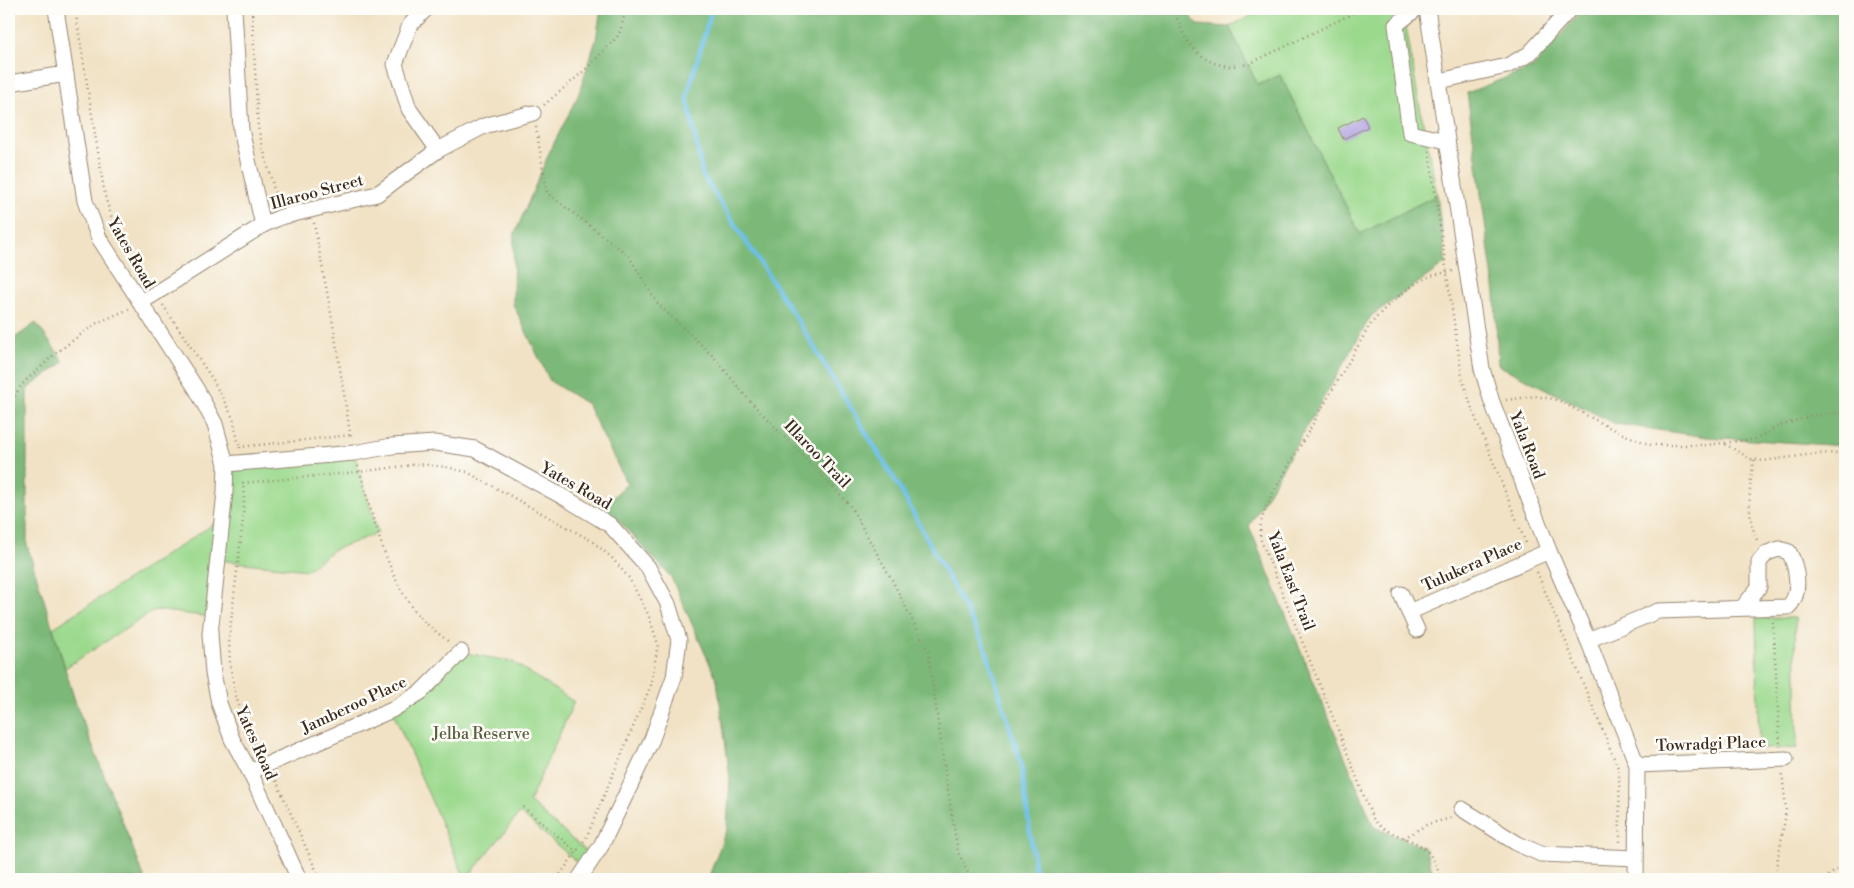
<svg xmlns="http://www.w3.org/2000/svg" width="1854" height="888" viewBox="0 0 1854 888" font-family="'Libre Bodoni',serif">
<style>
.green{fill:#9bd98d;stroke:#6b8256}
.forest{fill:#7cb978;stroke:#5c724b}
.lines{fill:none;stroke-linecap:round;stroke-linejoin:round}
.stream{stroke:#6cbfe8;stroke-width:4.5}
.building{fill:#ac9ae0}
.minor-casing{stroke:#968672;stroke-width:17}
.path{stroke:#968672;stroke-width:2.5;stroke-dasharray:1 4;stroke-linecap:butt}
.minor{stroke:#fff;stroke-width:15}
.labels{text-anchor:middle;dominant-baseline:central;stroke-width:5;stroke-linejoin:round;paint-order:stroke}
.street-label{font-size:16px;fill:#3b2a1e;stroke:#fdfcf7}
.park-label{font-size:16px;fill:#585f3f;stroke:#fdfcf7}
</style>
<rect width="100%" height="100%" fill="#fdfcf7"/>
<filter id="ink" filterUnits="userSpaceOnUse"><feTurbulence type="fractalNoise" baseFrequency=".02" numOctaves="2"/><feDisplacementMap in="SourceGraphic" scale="10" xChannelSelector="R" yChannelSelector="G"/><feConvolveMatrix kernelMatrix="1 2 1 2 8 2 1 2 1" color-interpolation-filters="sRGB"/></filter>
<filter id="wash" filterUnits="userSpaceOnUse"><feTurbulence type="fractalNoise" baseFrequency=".0096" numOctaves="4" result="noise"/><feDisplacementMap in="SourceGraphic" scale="20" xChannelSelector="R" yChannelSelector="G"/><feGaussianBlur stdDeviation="1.12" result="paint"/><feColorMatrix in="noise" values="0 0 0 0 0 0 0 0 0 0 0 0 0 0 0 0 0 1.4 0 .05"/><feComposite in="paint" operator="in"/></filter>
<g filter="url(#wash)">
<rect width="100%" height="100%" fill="#f1e2c5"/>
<g class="green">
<polygon points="1264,9 1403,9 1418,97 1437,195 1360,234 1280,75 1258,85 1229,27"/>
<polygon points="354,453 378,533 333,550 307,570 218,560 212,617 155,610 65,668 53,628 223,518 226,464"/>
<polygon points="1756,618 1795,618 1797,748 1759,749"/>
<polygon points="461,652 513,662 574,702 529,802 594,858 586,870 520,813 473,871 464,876 392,710"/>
</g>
<g class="forest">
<polygon points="601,9 1184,9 1198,25 1229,27 1258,85 1280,75 1360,234 1437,195 1446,263 1371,316 1249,526 1374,827 1425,848 1435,879 708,879 727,828 730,778 717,680 671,577 604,505 627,484 587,404 550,381 513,304 514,236 550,151 578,96 596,40"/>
<polygon points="1583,9 1845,9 1845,446 1707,437 1616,424 1498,365 1495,294 1467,93 1533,67"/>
<polygon points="36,323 64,362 27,389 27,545 76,704 145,879 9,879 9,342"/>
</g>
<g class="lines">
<polyline class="stream" points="712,9 687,96 703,176 800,324 899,487 984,644 1021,763 1036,879"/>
</g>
<g id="blocks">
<polygon class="building" points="1363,116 1368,127 1343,139 1338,128"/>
</g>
</g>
<g filter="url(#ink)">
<use href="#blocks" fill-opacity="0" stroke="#968672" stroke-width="1"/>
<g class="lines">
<defs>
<g id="minor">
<polyline points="56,9 85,201 99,238 197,390 215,424 226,464 225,492 210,634 213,673 219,703 232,739 250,772 299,879"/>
<polyline points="234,9 241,130 263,225"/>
<polyline points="426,9 410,25 395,64 409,109 438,150"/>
<polyline points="1416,9 1396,25 1410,133 1447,141"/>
<polyline points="1427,9 1482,369 1492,402 1549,551 1588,640 1637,765 1636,879"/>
<polyline points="1439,81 1507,66 1529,54 1570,9"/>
<polyline points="9,83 66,74"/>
<polyline points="140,303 263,225 281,217 377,194 438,150 484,126 533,113"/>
<polyline points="226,464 354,453 392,446 435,443 475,449 567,499 610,525 648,567 668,604 679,640 674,677 652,739 627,792 601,846 579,879"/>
<polyline points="1401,594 1417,630"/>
<polyline points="1409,612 1549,551"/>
<path d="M1588 640 1658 611 1788 607C1802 594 1797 567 1789 552L1779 549 1767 553 1759 562V587L1743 607"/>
<polyline points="1637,765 1786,759"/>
<polyline points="250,772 392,710 421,692 461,652"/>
<polyline points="1462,809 1518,844 1541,854 1636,858"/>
</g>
</defs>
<use href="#minor" class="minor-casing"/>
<g class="path">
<polyline points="75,9 105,196 115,229 148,281"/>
<polyline points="252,9 258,128 278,205"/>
<path d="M1174 9C1182 37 1197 64 1229 66 1236 66 1243 65 1249 64L1362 9"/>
<polyline points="544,105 584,71 619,35 626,9"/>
<polyline points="536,127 547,193 628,255 658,304 714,357 748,399 849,504 892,580 928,651 946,779 958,852 971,879"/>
<polyline points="1429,151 1462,377 1472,409 1527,546"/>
<polyline points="314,223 333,324 351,439"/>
<polyline points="163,305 213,380 233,418 239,445"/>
<polyline points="1506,400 1535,396 1558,400 1618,432 1651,445 1706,445 1756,439 1775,428 1810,416 1845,412"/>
<polyline points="9,415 11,403 21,385 56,353 95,324 129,309"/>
<polyline points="1725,444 1751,459 1763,461 1814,454 1836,453 1845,455"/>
<polyline points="240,448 240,447 351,435"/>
<path d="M1754 460C1749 487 1746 517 1758 542"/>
<path d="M358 466C372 513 387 578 418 615 427 626 440 634 450 643"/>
<polyline points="1537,572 1619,770 1620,843"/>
<polyline points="1773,622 1780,747"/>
<polyline points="259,752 249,733 236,697 230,665 229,639 243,520 244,500 243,483 359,472 419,464 446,467 467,472 592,541 612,558 629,578 648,614 658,644 651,685 631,732 586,838 557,879"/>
<polyline points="274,776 320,879"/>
<polyline points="523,807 578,853"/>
<polyline points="1404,838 1428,824 1452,818"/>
<path d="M1442 879C1438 870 1434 859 1427 851 1411 835 1385 837 1372 817L1341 737 1260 538C1259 523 1264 512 1270 498L1370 325C1383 309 1405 288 1424 279 1433 274 1443 273 1454 271"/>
<polyline points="1774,879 1785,819 1786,809 1782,772"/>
<polyline points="1824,879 1845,864"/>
</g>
<use href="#minor" class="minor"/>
</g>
</g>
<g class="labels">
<g class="street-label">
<text transform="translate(317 192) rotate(-15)">Illaroo Street</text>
<text transform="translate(131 253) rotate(60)">Yates Road</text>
<text transform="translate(1527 445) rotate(69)">Yala Road</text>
<text transform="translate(817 454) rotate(46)">Illaroo Trail</text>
<text transform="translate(576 486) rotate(30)">Yates Road</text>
<text transform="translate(1472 565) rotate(-24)">Tulukera Place</text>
<text transform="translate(1291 581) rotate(69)">Yala East Trail</text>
<text transform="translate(354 705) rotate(-25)">Jamberoo Place</text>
<text transform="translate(256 743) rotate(66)">Yates Road</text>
<text transform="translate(1711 744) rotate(-2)">Towradgi Place</text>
</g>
<g class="park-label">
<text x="481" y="734">Jelba Reserve</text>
</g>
</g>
<rect width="1854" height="888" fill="none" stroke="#fdfcf7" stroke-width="30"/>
</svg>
